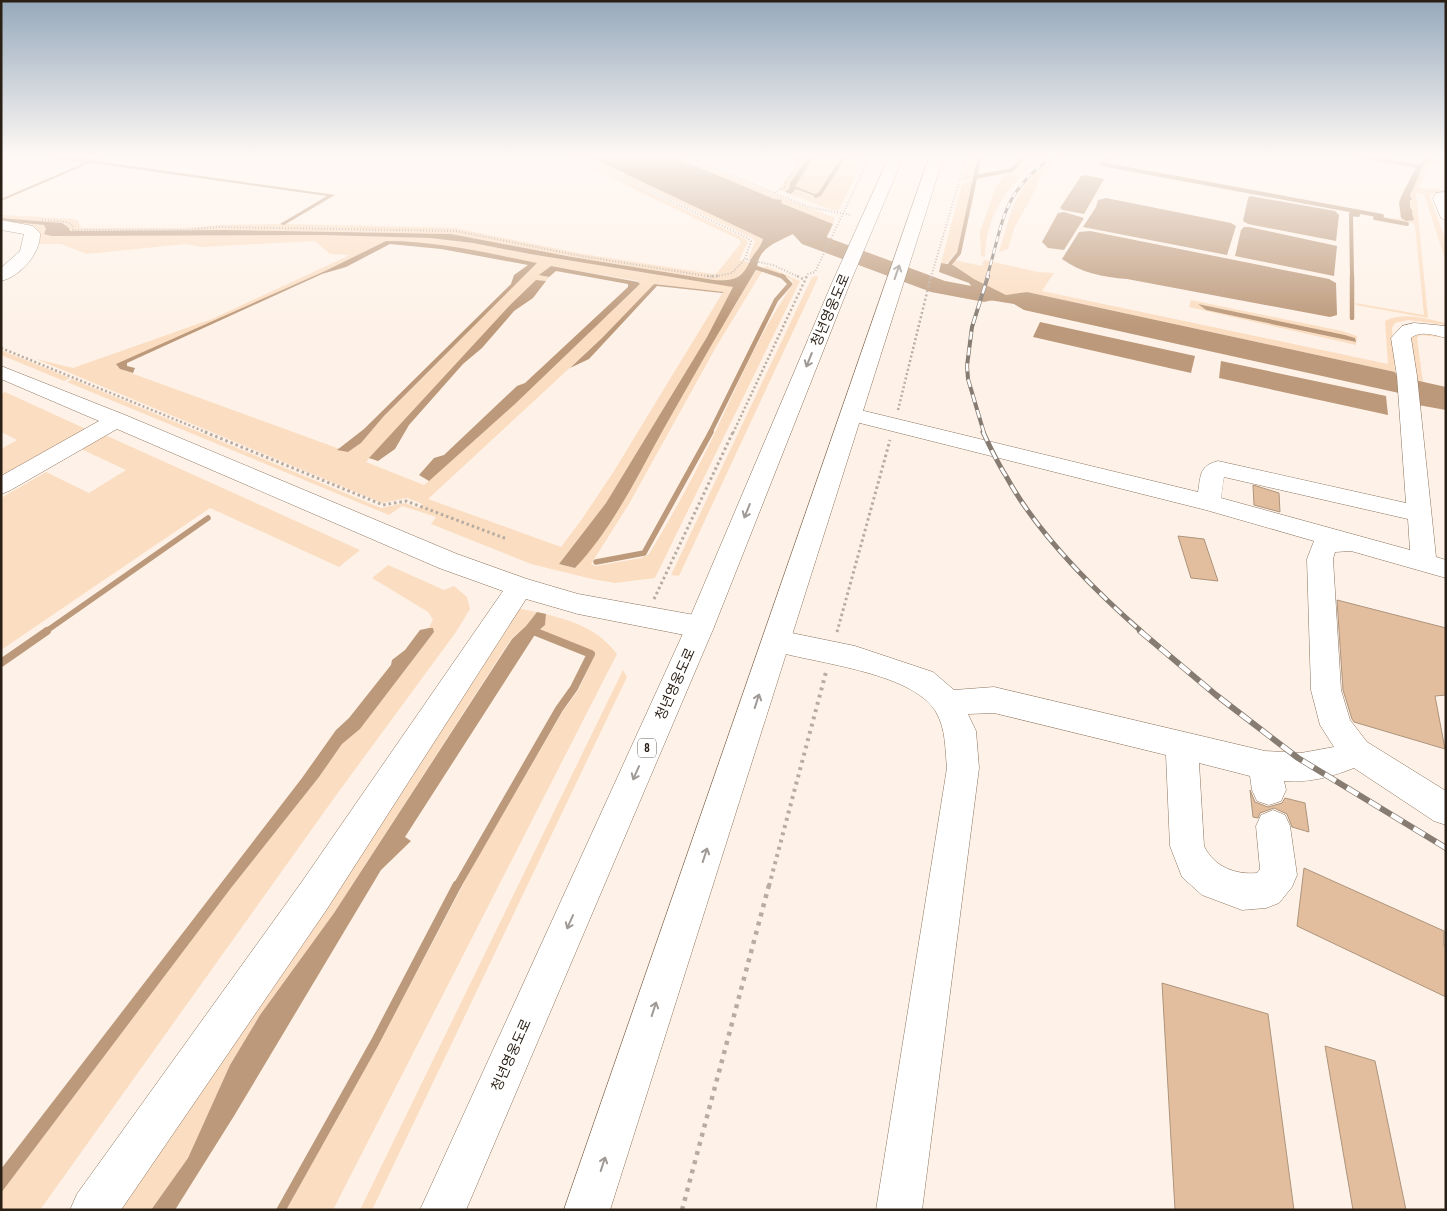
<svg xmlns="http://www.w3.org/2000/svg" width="1447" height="1211" viewBox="0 0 1447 1211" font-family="'Archivo Narrow','Noto Sans KR',sans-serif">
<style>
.green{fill:#fbddc1;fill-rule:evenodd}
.water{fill:#bc997a}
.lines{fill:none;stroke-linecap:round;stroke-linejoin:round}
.stream-far4{stroke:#bc997a;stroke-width:4}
.stream-far3{stroke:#bc997a;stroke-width:4.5}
.stream-far2{stroke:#bc997a;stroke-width:5.5}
.stream-far1{stroke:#bc997a;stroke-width:8}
.stream{stroke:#bc997a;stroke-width:9}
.river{fill:#bc997a;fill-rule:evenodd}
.building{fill:#e2be9e;stroke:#ae947c}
.minor-casing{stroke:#8c735c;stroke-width:1}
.highway-casing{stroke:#8c735c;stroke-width:1}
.path-far4{stroke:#b7aca2;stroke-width:2;stroke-dasharray:1 2;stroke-linecap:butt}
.path-far3{stroke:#b7aca2;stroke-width:2.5;stroke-dasharray:2 2.5;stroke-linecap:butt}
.path-far2{stroke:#b7aca2;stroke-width:3;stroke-dasharray:2.5 3;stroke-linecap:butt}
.path-far1{stroke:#b7aca2;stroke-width:4;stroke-dasharray:3 4.5;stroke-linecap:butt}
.path{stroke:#b7aca2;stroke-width:4.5;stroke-dasharray:4 5.5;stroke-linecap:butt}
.minor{fill:#fff;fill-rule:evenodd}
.highway{fill:#fff;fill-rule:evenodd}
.rail-far3-casing{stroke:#877c72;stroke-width:3}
.rail-far2-casing{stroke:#877c72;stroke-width:4}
.rail-far1-casing{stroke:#877c72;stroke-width:5}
.rail-casing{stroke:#877c72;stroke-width:6}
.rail-far3{stroke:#fff;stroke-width:2;stroke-dasharray:6;stroke-linecap:butt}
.rail-far2{stroke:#fff;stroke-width:2.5;stroke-dasharray:8;stroke-linecap:butt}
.rail-far1{stroke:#fff;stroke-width:3;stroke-dasharray:10;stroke-linecap:butt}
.rail{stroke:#fff;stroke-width:4.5;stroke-dasharray:13;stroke-linecap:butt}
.oneway{stroke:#9f9a96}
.labels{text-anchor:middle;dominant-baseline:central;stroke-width:4;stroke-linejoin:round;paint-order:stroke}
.shield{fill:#fff;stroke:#69625b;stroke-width:1}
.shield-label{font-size:12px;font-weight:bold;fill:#291f15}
.street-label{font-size:14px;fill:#291f15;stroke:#fff}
</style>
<rect width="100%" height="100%" fill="#fef2e8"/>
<g class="green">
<path d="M563 155H573L746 239 748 242 739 260 751 263C742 279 731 281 714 280L572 257 451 234 224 230 69 231V228L62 223 1 218V215L72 219 78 221 81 228H186L222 225 280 224 455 228 583 254 713 274 717 273 741 243 740 240Z"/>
<polygon points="579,155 586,155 763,239 762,245 751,259 749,257 755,241 752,238"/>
<polygon points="669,155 680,155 785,199 835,218 833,224 780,202 781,200 774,199"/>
<polygon points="803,155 809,155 790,183 789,189 785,192 777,190 781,187"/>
<polygon points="815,155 844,155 817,195 795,186"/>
<polygon points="847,155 866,155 838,211 824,207 791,194 796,189 813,197 821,196"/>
<polygon points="969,155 979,155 973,177 961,182"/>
<path d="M1030 155H1046C1012 179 985 213 985 257L981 256 980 232 995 189 1006 173 1016 169Z"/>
<path d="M1058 155H1069L1048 169 1038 180 1036 189 1014 228 1008 249 999 252C1014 203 1014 187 1058 155Z"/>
<path d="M1431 161 1446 164 1432 163 1418 188 1446 190V192L1429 194 1446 242V262L1424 194 1416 193 1428 318 1356 305 1355 303 1424 315 1415 226 1413 223 1096 164 1389 218C1397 218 1405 221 1413 219V210L1410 207 1412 187 1424 164Z"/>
<polygon points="973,179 957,251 946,264 941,263 962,184"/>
<path d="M1 221 44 225 51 236 322 235 430 238 473 243 530 254 734 287 707 337 606 503 559 564 575 568 756 270H763L716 347 629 504 591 564 596 566 641 558 649 554C671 518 691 481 710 443 736 389 759 333 793 284L791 279 764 268 766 266 800 281 655 578 615 583 592 579 531 564 431 524 436 517 402 506 389 515 67 382 72 379 381 508 405 503 418 508 423 504 407 498 382 503 36 359 73 368 212 319 350 255 330 254 315 241 201 247 186 244 87 254 61 244H35L37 235ZM386 241 449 246 537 263 384 416 361 443 348 452 120 369 117 364 325 271ZM551 266 638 281 640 284 514 405 424 485 366 462 511 304 536 280 546 281 549 277 540 275ZM654 284 723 292 614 471 582 519 561 547 428 499 602 338Z"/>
<path d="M954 260 982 266 984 260 1038 272 1054 273 1042 291 1388 364 1385 321C1403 311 1427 319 1446 323V325L1408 320 1395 323 1392 328 1395 372 1027 292 1006 295 974 279 953 265Z"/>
<polygon points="817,276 818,278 679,576 671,575 812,277"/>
<path d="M1191 300 1342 331 1357 336 1356 345 1189 307ZM1198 304 1345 335 1355 338V342L1206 310Z"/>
<polygon points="1422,332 1446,336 1446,338 1420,335 1417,338 1423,382 1413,380 1410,336"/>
<polygon points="1,350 70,378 64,381 1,355"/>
<polygon points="5,392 86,429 1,476 1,449 17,440 1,432 1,394"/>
<polygon points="105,435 360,550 339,567 210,508 1,650 1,498 46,472 89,493 126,470 81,449"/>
<polygon points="388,565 444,590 454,586 467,597 470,609 456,632 337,794 40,1210 1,1210 1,1193 231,888 319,777 342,744 360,729 434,632 433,628 429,628 433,619 428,612 372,578"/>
<polygon points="521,609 537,612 526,626 511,639 334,913 260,1015 230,1065 188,1158 151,1210 109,1210 513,611"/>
<path d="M546 614C575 622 598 629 617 654L333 1210H286L379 1044 475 862 563 711 579 689 595 654 591 650 540 630 545 625Z"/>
<polygon points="623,670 627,677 372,1210 360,1210"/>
</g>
<g class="water">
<polygon points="31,155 51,155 91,160 103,155 109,155 96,161 335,195 284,225 280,224 327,196 90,163 1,201 1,199 84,163"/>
<path d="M586 155H669L774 199 782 200 781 203 833 224 821 249 793 234C778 242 758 247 757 268 725 321 694 375 663 430 637 477 612 529 575 568L559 564 606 503 707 337 733 287 530 254 473 243 430 238 322 235 51 236 44 234 46 229 44 225 1 221V218L62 223 69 228 70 231 224 230 451 234 572 257 714 280C735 281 742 279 751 259 755 252 761 247 763 239Z"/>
<polygon points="809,155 815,155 795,186 817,195 821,191 824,191 817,197 796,189 791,194 785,192 789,189 790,183"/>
<polygon points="1428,155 1433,155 1431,159 1446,163 1431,161 1424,164 1410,195 1412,200 1410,200 1410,207 1413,212 1412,213 1414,220 1406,221 1401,218 1399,203 1401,197 1414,171"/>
<polygon points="1085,175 1104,179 1084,214 1063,210 1060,208 1081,176"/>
<polygon points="1250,196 1335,211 1339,215 1336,241 1248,224 1243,221 1248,198"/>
<polygon points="1106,198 1231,223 1236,226 1227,255 1083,227 1096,207 1098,200"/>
<polygon points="1064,212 1084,218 1064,250 1048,248 1042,242 1058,213"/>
<polygon points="1244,227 1249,227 1337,246 1334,276 1235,256 1241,230"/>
<path d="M1090 231 1329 279 1336 283 1337 315 1330 317 1127 279C1103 277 1081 273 1062 259L1079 232Z"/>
<path d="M386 241C437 241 488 253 537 263L384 416 361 443 348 452 337 450 364 429 511 284 514 275 528 265 441 249 390 244 346 267 322 274 127 363V366L135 368 133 373 120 369 116 364 325 271Z"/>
<polygon points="941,263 953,265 974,279 1006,295 1027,292 1395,372 1397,376 1446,387 1446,410 1418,405 1417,397 1024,310 1014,304 964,296 934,289 937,281 970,291 972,287 969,283 939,272"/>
<polygon points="551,266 638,282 640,284 514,405 429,481 419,475 434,458 444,455 517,386 525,383 628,287 628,284 556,271 549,277 539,275"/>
<polygon points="536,280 546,281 533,298 514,311 482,348 463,364 409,425 395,449 378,461 369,458 511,304"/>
<polygon points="654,284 724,292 722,293 657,286 589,359 570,368 602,338"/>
<polygon points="1198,304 1345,335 1355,338 1356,342 1206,310"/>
<polygon points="1040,322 1195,356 1191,373 1033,337"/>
<polygon points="1221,361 1386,396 1388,415 1219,378"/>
<polygon points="537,612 546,614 545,625 536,633 405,837 411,841 381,870 234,1116 175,1210 151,1210 188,1158 230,1065 260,1015 334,913 512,639 526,626"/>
<polygon points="429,628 433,628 434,632 360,729 342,744 319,777 231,888 1,1193 1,1169 302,778 336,730 349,718 391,665 392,660 405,650 420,630"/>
</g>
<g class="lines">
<g class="stream-far4">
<polyline points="1117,155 1101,164 1382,216"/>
<polyline points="1350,155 1418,166"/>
<polyline points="797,161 801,155"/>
<polyline points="975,177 1012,170 1026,155"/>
<polyline points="816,196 820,194 845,155"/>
<polyline points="1375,218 1407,224"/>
<polyline points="950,264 959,253 980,155"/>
<polyline points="757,268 784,277"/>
<polyline points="1352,277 1351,214 1358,215"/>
</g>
<g class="stream-far3">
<polyline points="1352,276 1352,318"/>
<polyline points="710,433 776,300 790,284 782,276"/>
</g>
<g class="stream-far2">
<polyline points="596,562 644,553 711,432"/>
<polyline points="45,632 208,518"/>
</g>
<g class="stream-far1">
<polyline points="1,663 47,631"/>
<polyline points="457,886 559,709 574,688 591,654 536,632"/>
</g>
<polyline class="stream" points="281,1210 375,1042 457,885"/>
<polygon class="river" points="784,208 797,213 818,234 945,281 993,290 996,295 993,300 984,302 931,292 802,244 774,214 777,210"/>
</g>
<g class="building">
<polygon points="1253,485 1279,493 1280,512 1254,505"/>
<polygon points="1178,536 1204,539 1218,581 1191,578"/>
<polygon points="1337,600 1446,628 1446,695 1435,696 1445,749 1354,722 1352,719 1343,690"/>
<polygon points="1250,790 1255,802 1268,807 1282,803 1285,798 1305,803 1309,832 1292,827 1287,814 1274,808 1260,813 1258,818 1253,817"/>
<polygon points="1304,868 1444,931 1444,946 1446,947 1446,997 1297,926"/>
<polygon points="1162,983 1268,1014 1294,1210 1175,1210"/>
<polygon points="1325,1046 1375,1061 1406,1210 1353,1210"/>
</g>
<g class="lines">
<defs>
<g id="minor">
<polygon points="1446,192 1446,220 1441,218 1433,199 1436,193"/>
<path d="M1 220 33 226 40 233C41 253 21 276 1 281V268L20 251 24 234 1 230Z"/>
<path d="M1414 323 1446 326V338C1435 335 1420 330 1411 338L1417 376 1436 557 1446 560V578L1351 551 1335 552 1333 559 1341 690 1350 720 1367 742 1446 791V825L1434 821 1354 768C1331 777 1309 783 1284 781L1286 790 1281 801 1269 805 1257 801 1252 790 1250 776 1199 763 1204 846C1214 867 1236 875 1257 873L1260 869 1256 826 1261 815 1273 810 1285 815 1290 826 1297 875 1292 887 1279 903 1266 908 1242 910 1202 895 1182 877 1170 846 1166 755 994 713 968 714 976 731 979 768 922 1210H876L947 768C945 749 946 729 936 712 912 671 810 663 767 649L763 641 767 633 777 630 855 646 933 672 954 690 994 687 1265 751 1301 753 1334 747 1320 725 1311 690 1307 559 1314 541 1206 510 844 419 841 414 844 409 852 408 1198 492C1201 475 1199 466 1218 461L1406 503 1397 376 1391 338 1402 326ZM1224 477 1408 519 1410 550 1221 498Z"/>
<polygon points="1,366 125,415 457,554 527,579 578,594 700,616 710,619 714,627 710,635 700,638 578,614 526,599 327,909 121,1210 70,1210 77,1194 301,883 503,591 439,568 117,429 9,491 1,494 1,476 99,421 1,379"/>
</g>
<g id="highway">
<polygon points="890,155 904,155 850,283 714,627 466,1210 420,1210 686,627 832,283"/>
<polygon points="930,155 944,155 610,1210 564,1210"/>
</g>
</defs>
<use href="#minor" class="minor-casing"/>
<use href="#highway" class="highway-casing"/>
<g class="path-far4">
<polyline points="576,155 748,238 751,241 745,259 773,265 799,277"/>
<polyline points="683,155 808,207 852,215"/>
<polyline points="774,193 785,187 785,183 807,155"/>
<polyline points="42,220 67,222 73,225 73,230 187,230 217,227 456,231 581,256 713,277 732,273 745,259"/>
<polyline points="806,277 808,274 815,272 871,155"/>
<polyline points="931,277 967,155"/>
</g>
<g class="path-far3">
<polyline points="707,276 720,276"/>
<polyline points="797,276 805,280"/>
<polyline points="1,348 208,433"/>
<polyline points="898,410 931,276"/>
<polyline points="733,433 807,276"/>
</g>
<g class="path-far2">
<polyline points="205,432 383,505 406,501 507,539"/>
<polyline points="654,599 733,432"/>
<polyline points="837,632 890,440"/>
</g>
<polyline class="path-far1" points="769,886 826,672"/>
<polyline class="path" points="682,1210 769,885"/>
<use href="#minor" class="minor"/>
<use href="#highway" class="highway"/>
<defs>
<path id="rail-far3" d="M987 277C1004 220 1001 192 1055 155"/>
<polyline id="rail-far2" points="984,433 968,379 967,366 972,327 988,276"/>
<path id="rail-far1" d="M983 432C990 447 997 462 1006 476 1037 533 1093 589 1142 632"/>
<polyline id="rail" points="1140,631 1216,695 1298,758 1446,848"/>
</defs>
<use href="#rail-far3" class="rail-far3-casing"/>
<use href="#rail-far2" class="rail-far2-casing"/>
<use href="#rail-far1" class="rail-far1-casing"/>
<use href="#rail" class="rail-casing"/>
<use href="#rail-far3" class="rail-far3"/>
<use href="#rail-far2" class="rail-far2"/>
<use href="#rail-far1" class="rail-far1"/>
<use href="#rail" class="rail"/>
</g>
<defs><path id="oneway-shaft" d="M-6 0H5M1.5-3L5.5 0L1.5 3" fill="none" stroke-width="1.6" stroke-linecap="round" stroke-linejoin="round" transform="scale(1.25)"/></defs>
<g class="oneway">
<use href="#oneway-shaft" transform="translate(897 272) rotate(-71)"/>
<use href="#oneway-shaft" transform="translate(809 360) rotate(112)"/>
<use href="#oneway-shaft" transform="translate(747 511) rotate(112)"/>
<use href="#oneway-shaft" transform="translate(757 701) rotate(-72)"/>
<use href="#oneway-shaft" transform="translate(636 773) rotate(114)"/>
<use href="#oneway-shaft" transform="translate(705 855) rotate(-72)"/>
<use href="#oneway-shaft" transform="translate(570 922) rotate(114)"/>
<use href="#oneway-shaft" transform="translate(654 1009) rotate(-72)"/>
<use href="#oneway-shaft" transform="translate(603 1164) rotate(-72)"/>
</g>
<linearGradient id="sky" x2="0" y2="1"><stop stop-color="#96a9bc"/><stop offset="0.48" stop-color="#fff9f5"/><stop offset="1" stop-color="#fff9f5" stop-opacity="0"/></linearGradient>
<rect width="1447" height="325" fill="url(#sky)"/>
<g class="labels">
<rect class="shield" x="638" y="738.5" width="18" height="19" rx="4"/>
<g class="shield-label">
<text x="647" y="748">8</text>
</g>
<g class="street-label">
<text transform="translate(830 310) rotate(-67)">청년영웅도로</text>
<text transform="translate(675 684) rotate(-66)">청년영웅도로</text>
<text transform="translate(511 1055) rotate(-66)">청년영웅도로</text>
</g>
</g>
<rect width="1447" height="1211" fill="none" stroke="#291f15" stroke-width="5"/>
</svg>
